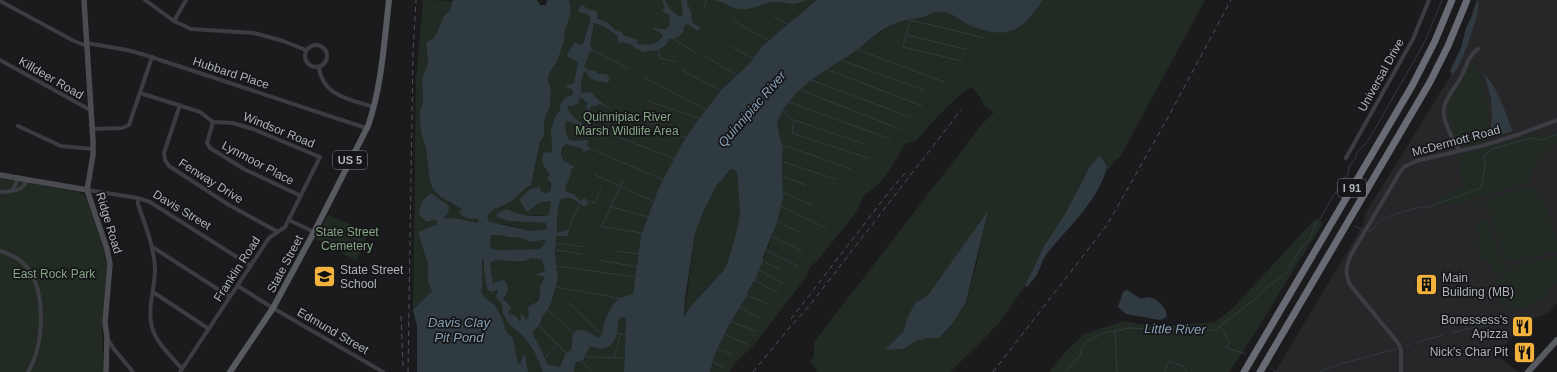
<svg xmlns="http://www.w3.org/2000/svg" width="1557" height="372" viewBox="0 0 1557 372" font-family="Helvetica,sans-serif">
<style>
.built{fill:#27272a}
.green{fill:#222b23;fill-rule:evenodd}
.water{fill:#303a41;fill-rule:evenodd}
.lines{fill:none;stroke-linecap:round;stroke-linejoin:round}
.stream{stroke:#303a41;stroke-width:1}
.minor{stroke:#3c3d42;stroke-width:4}
.secondary{stroke:#4a4c52;stroke-width:5.5}
.primary{stroke:#585a61;stroke-width:6}
.motorway{stroke:#686b73;stroke-width:7}
.rail{stroke:#4f5157;stroke-width:1;stroke-dasharray:5 4;stroke-linecap:butt}
.labels{text-anchor:middle;dominant-baseline:central;stroke-width:3.5;stroke-linejoin:round;paint-order:stroke}
.shield{fill:#161618;stroke:#80838b;stroke-width:1}
.shield-label{font-size:11px;font-weight:bold;fill:#adb2bc}
.street-label{font-size:12px;fill:#adb2bc;stroke:#161618}
.park-label{font-size:12px;fill:#85a786;stroke:#161618}
.poi-label{font-size:12px;fill:#adb2bc;stroke:#161618;text-anchor:start}
.water-label{font-size:13px;font-style:italic;fill:#85a0b6;stroke:#161618}
</style>
<rect width="100%" height="100%" fill="#1b1b1d"/>
<polygon class="built" points="1476,0 1557,0 1557,303 1546,315 1518,322 1515,334 1496,355 1519,372 1275,372 1363,225 1365,214 1451,75 1464,43"/>
<g class="green">
<path d="M423 0 453 1 450 10 444 16 434 38 426 51 428 64 423 75 422 83 423 100 421 105 422 136 426 148 429 177 438 194 450 203 463 209 459 211 478 221V223L455 218 445 219 442 200 436 198 431 193 425 197 420 209 430 222 437 220V224L419 232V235C420 241 428 262 428 266 428 277 426 281 432 291L413 310 416 81Z"/>
<path d="M569 0H817L779 33 768 40 750 63 722 89 701 116 686 137 667 172 657 192 641 236 633 294 619 298 612 306 604 322 602 335 599 338 591 332 572 339 571 351 560 367 547 364C544 353 537 343 532 332L539 326 543 315 548 310 552 300 558 279 555 255 556 248 544 245 540 249 496 250 491 248 490 239 491 235H500L508 237 523 238 530 242 544 240 546 242 549 215H520L507 209 508 221 546 223 547 229 532 231 504 224H497L489 221 487 216C493 208 503 206 511 201 519 196 521 189 531 185L540 142 544 132V121L550 106 551 90 548 80 549 73 557 62 565 39 564 33 571 13ZM586 9 591 10 597 17 608 22 612 28 637 44 643 45 654 50 635 48 630 44 618 42 617 37 605 27 594 23 590 45 593 51H590L584 63H582L573 105 567 107 570 114 569 122 566 121 564 131 566 135 552 201 539 203 527 212 525 207 541 192 547 193 551 190C551 180 549 174 543 166 547 160 552 154 552 146 554 134 551 128 556 115 560 105 571 103 573 90L566 86 574 83 578 62 569 58 580 45 583 44 590 20V17L587 14Z"/>
<path d="M1043 0H1205L1120 157C1113 161 1112 167 1106 171L1107 166 1100 155 1089 168 1065 214 1044 246 1025 286 999 323 977 346 955 367 951 372H816L817 370 810 362 814 356V342L983 123 994 112 984 106 980 97 971 87C950 102 932 122 915 142L906 143 891 168 880 183 864 196 855 214 818 260 810 267 807 276 754 345 738 360 729 372H710L715 354 730 323 746 297 749 289 755 280 773 234 783 180 782 157 783 145 780 139 777 123C791 89 822 72 851 53 867 43 881 29 899 22 907 19 915 19 923 17 928 16 932 12 937 12 946 11 955 16 962 21 969 26 979 29 987 31 1016 37 1028 22 1043 0ZM987 213 977 262 966 302 953 323 939 338H928L916 341 904 349 886 350 904 331 915 303 928 295Z"/>
<polygon points="1475,61 1485,87 1487,102 1487,142 1464,147 1460,146 1459,144 1448,119 1447,109 1448,102 1467,72 1469,66"/>
<path d="M1531 134 1549 135 1557 134V142C1542 153 1536 165 1529 183L1455 204 1434 207 1433 204 1434 202 1463 185 1457 156Z"/>
<polygon points="731,169 735,169 737,174 740,212 736,234 728,261 724,270 690,307 684,317 695,233 703,212 717,185"/>
<polygon points="0,177 73,191 83,194 87,200 104,249 107,267 102,322 103,372 0,372"/>
<polygon points="1523,188 1531,188 1540,195 1543,199 1557,239 1557,251 1509,262 1506,259 1492,220 1490,218 1485,216 1491,214 1488,205 1473,208 1478,202"/>
<polygon points="328,215 369,232 356,261 316,239"/>
<path d="M1315 219 1323 222 1319 230C1288 277 1261 326 1229 372H1049L1065 352 1084 334 1124 321 1158 327 1215 322 1232 309Z"/>
<polygon points="1483,220 1487,221 1489,224 1505,268 1504,272 1494,275 1489,259 1483,261 1481,251 1478,252 1475,244 1481,242 1474,226 1471,227 1471,225"/>
<path d="M1557 256V281C1541 301 1532 313 1504 309L1507 306 1505 304 1502 307 1497 283H1494V281C1502 277 1508 277 1509 267Z"/>
<polygon points="481,258 484,259 484,271 487,289 494,292 499,290 499,301 502,305 503,314 510,325 525,338 536,355 543,372 528,372 525,356 523,355 520,364 518,364 513,338 506,331 503,320 495,305 485,298 481,291 482,288"/>
<path d="M532 258H542L545 271 535 275 543 276C544 280 542 281 540 285 536 295 543 298 531 305L529 316 526 320 522 314 520 321 516 316 508 313 511 307 503 298V279L493 285 490 263C499 257 512 263 523 261 526 261 529 259 532 258Z"/>
<polygon points="621,317 626,318 624,372 574,372 574,367 578,362 584,361 590,345 597,349 616,336 618,328 618,320"/>
</g>
<g class="water">
<path d="M453 0H537L540 5H546L547 0H569L571 13 564 33 565 39 557 62 549 73 548 80 551 90 550 106 544 121V136L540 142 531 185C522 189 519 196 511 201 503 207 493 207 487 216L489 221 494 223 532 231 547 229 546 223 508 221 496 216 498 213 507 209C520 216 534 217 549 215L551 201 539 203 527 212 521 203 520 199C526 192 530 188 540 187L541 192 547 193 551 190V182L547 179 549 174C543 166 540 161 544 152L551 153 552 147 551 129 556 115 560 110 561 103 566 97 572 96 573 90 565 86 574 83 578 62 569 58 567 54 575 42 580 45 583 44 590 20V17L587 14 579 12V7L583 5 587 9 597 11V18C601 20 604 20 607 22 613 26 612 31 622 32L623 35 638 40 637 44C648 45 658 46 663 35L652 28 666 29 670 25 669 14 663 12 662 10 665 9 662 0H665L671 10 678 16H683L681 0H687C687 6 690 7 691 12 692 21 691 23 700 27L698 31 687 24 683 28 684 31C679 37 677 39 669 39L666 45 658 50 643 52 635 48 630 44 618 42 617 36 605 27 594 23 590 45 594 51H590L584 67 587 70 595 71 598 74H606L610 78 608 83 590 79 587 73 584 71 581 81V93L591 92C597 99 603 104 611 109L600 104 590 107V112L586 107 588 103 580 97 578 104 567 107C571 117 580 124 590 126L588 128 566 121C565 129 565 133 569 140 578 142 580 140 588 140L587 145 591 149 583 152V149L567 144 563 147 561 153 563 160 575 167 571 169C571 179 566 182 565 191L574 194 580 201 585 198 588 204 584 207C577 201 569 194 560 200 558 207 555 227 558 233L569 229 568 236H556L555 255 558 279 552 300 548 310 543 315 539 326 532 332C537 343 544 353 547 364L560 367 566 353 571 350 573 333C582 326 590 332 599 338L602 335 604 322 612 306 619 298 633 294 641 236 657 192 667 172 686 137 701 116 722 89 750 63 762 46 817 0H1043C1028 22 1016 38 987 31 979 29 969 26 962 21 955 16 946 11 937 12 932 12 928 16 923 17 915 19 907 19 899 22 880 28 867 43 851 54 822 73 791 88 777 123L780 139 783 145 782 157 783 198 776 225 763 257V261L755 280 749 289 746 297 730 323 715 354 710 372H624L626 318 622 317 618 320C619 340 610 354 590 346L583 361 577 362 574 367V372H543L536 355 525 338 510 325 503 314 502 305 496 297 498 290 491 292 487 289 484 271V259L482 258V288L481 291 485 298 495 305 503 320 506 331 513 338 518 364H520L523 355 525 356 528 372H417V326L413 310 432 291C426 281 428 278 428 266 428 262 420 241 419 235V232L437 224V221L436 220 427 222 419 215C420 205 422 199 431 193L449 206C449 211 448 214 444 217L445 219 455 218 478 223V221L477 219H469L461 215 459 211 462 209 441 197 433 189 429 177 426 148 422 136 420 123V113L423 100 422 83 423 75 428 64 426 42 434 38 444 16 450 10ZM731 169H734L737 173 740 212 736 234 728 261 724 270 690 307 684 317 685 299 695 233 703 212 717 185ZM491 235H500L508 237 523 238 530 242 544 240 546 242 540 249 496 250 491 248 490 239ZM532 258 542 259 545 271 534 275 543 276 544 279 540 285 539 297 538 301 531 305 528 308 529 316 526 320 522 313 520 321 516 316 508 313 511 307 503 298C509 291 510 286 503 279L493 284 490 263C499 257 512 263 523 261 526 261 529 259 532 258Z"/>
<path d="M715 0H806C791 7 789 2 775 2 766 2 751 10 741 9 732 9 724 2 715 0Z"/>
<path d="M1478 0C1482 8 1461 70 1452 75L1450 71 1461 48 1466 28 1472 16 1475 6Z"/>
<path d="M1484 74C1493 81 1503 105 1507 116 1509 122 1510 126 1513 131L1491 137 1490 135 1492 116 1491 98Z"/>
<path d="M1100 155 1107 166C1100 200 1066 229 1046 255 1042 260 1041 267 1038 272 1036 278 1030 282 1027 287L1025 286 1044 246 1065 214 1089 168Z"/>
<polygon points="988,211 966,302 953,323 939,338 928,338 916,341 904,349 885,350 904,331 907,319 915,303 928,295"/>
<path d="M1126 290C1132 291 1134 296 1140 298 1144 299 1148 296 1152 298 1160 301 1167 309 1167 317L1160 320 1126 314 1118 307 1123 292Z"/>
</g>
<g class="lines">
<g class="stream">
<polyline points="704,9 706,0"/>
<polyline points="774,16 789,25"/>
<polyline points="732,20 768,40"/>
<polyline points="910,20 903,47 962,61"/>
<polyline points="910,20 985,38"/>
<polyline points="907,35 965,49"/>
<polyline points="673,39 696,53"/>
<polyline points="732,47 753,58"/>
<polyline points="856,49 944,82"/>
<polyline points="658,50 660,58 675,62"/>
<polyline points="594,51 629,69"/>
<polyline points="706,57 737,75"/>
<polyline points="840,60 924,90"/>
<polyline points="826,69 922,106"/>
<polyline points="682,70 720,90"/>
<polyline points="645,78 707,110"/>
<polyline points="811,80 910,117"/>
<polyline points="798,89 900,129"/>
<polyline points="648,101 699,118"/>
<polyline points="789,102 890,139"/>
<polyline points="783,110 791,119 865,144"/>
<polyline points="628,114 687,138"/>
<polyline points="794,120 792,133 868,158"/>
<polyline points="590,126 675,159"/>
<polyline points="783,147 789,147 851,169"/>
<polyline points="591,149 664,180"/>
<polyline points="781,161 835,179"/>
<polyline points="595,175 653,201"/>
<polyline points="784,177 806,185"/>
<polyline points="782,192 812,205"/>
<polyline points="587,201 595,203 601,188"/>
<polyline points="780,206 826,228"/>
<polyline points="611,207 649,217"/>
<polyline points="776,221 799,232"/>
<polyline points="599,226 642,233"/>
<polyline points="602,226 623,180"/>
<polyline points="1355,226 1362,230"/>
<polyline points="569,229 579,204"/>
<path d="M1368 231C1375 230 1375 226 1380 221 1386 216 1419 206 1428 207L1481 188 1485 166 1484 155 1492 149 1512 143 1533 138 1541 140 1557 134"/>
<polyline points="772,237 802,251"/>
<polyline points="556,243 583,247"/>
<polyline points="556,250 581,254"/>
<polyline points="766,250 798,266"/>
<polyline points="615,251 640,254"/>
<polyline points="599,260 637,267"/>
<polyline points="763,261 779,269"/>
<polyline points="556,266 635,277"/>
<polyline points="759,270 783,283"/>
<polyline points="754,280 778,293"/>
<polyline points="556,287 619,298"/>
<polyline points="747,295 768,304"/>
<polyline points="568,302 602,335"/>
<polyline points="739,307 758,317"/>
<polyline points="548,310 573,333"/>
<polyline points="1518,320 1533,316"/>
<polyline points="730,321 755,331"/>
<polyline points="539,326 566,353"/>
<polyline points="1219,326 1225,332 1227,339 1230,343 1226,347 1227,348 1246,354"/>
<polyline points="1115,331 1117,372"/>
<polyline points="617,333 626,335"/>
<polyline points="1452,333 1471,328 1510,321"/>
<polyline points="724,334 747,344"/>
<polyline points="1415,343 1443,335"/>
<polyline points="1406,346 1410,344"/>
<polyline points="718,349 731,354"/>
<polyline points="586,357 625,358"/>
<polyline points="614,357 621,334"/>
<polyline points="545,358 557,345"/>
<polyline points="582,361 591,371"/>
<polyline points="713,362 723,367"/>
<polyline points="1271,368 1275,372"/>
<polyline points="1065,372 1080,356 1082,347 1086,342 1104,333 1129,328 1164,330 1205,328 1212,331 1215,330 1256,298 1266,288 1286,274 1300,249 1309,241 1317,221 1320,219 1333,196 1338,190 1342,180 1348,175 1349,167 1356,157 1357,152 1364,146 1372,134 1415,59 1425,41 1442,0"/>
<polyline points="1165,372 1169,361 1183,366 1187,372"/>
<polyline points="1320,372 1340,364 1396,349"/>
</g>
<g class="minor">
<polyline points="145,0 174,21 191,29 254,33 283,41 306,50"/>
<polyline points="0,1 74,41 87,46"/>
<polyline points="174,21 186,0"/>
<polyline points="87,43 127,50 142,54 366,128"/>
<circle cx="316" cy="56" r="11"/>
<polyline points="0,60 92,111"/>
<path d="M319 67C322 96 351 100 374 107"/>
<polyline points="140,93 200,112 213,122 233,123 253,129 320,157 285,227 269,238 180,372"/>
<polyline points="180,105 164,153 165,160 169,166 229,205 278,232"/>
<polyline points="213,122 207,143 210,148 244,169 301,196"/>
<polyline points="18,126 61,146 93,149"/>
<polyline points="93,129 122,128 129,125 152,57"/>
<path d="M1459 151C1453 137 1438 117 1446 102 1450 92 1458 84 1462 75 1467 65 1468 56 1478 49"/>
<polyline points="1346,158 1413,39 1429,0"/>
<polyline points="13,190 18,178"/>
<polyline points="87,190 138,198 150,202 251,266"/>
<path d="M0 192C10 191 24 192 27 179"/>
<path d="M138 198V204C145 225 154 246 155 269 155 288 147 308 152 327 156 343 172 357 182 369"/>
<polyline points="289,220 314,232"/>
<polyline points="154,248 230,297"/>
<path d="M0 251C10 254 19 258 26 266 47 291 44 346 28 372"/>
<polyline points="238,286 273,308 383,372"/>
<polyline points="153,292 209,329"/>
<polyline points="107,338 114,349 133,372"/>
<path d="M1401 372V350L1399 344 1351 286C1344 274 1346 265 1352 253L1400 172 1404 167 1416 161 1485 145 1520 134 1557 120"/>
</g>
<g class="secondary">
<polyline points="84,0 93,141 93,155 87,190 107,249 110,264 105,322 107,337 106,372"/>
<polyline points="0,175 87,190"/>
</g>
<g class="primary">
<path d="M230 372 273 308 314 232 368 126C382 85 384 43 389 0"/>
<polyline points="1528,372 1557,340"/>
</g>
<g class="motorway">
<polyline points="1244,372 1412,86 1435,41 1452,0"/>
<polyline points="1260,372 1430,82 1448,46 1467,0"/>
</g>
<g class="rail">
<polyline points="401,316 403,366"/>
<polyline points="791,319 889,192 906,172"/>
<polyline points="408,372 413,52 416,0"/>
<polyline points="753,372 790,327 806,310 961,110"/>
<polyline points="993,372 1107,225 1166,121 1231,0"/>
</g>
</g>
<defs>
<symbol id="school-square" viewBox="-11 -11 22 22"><rect x="-9" y="-9" width="18" height="18" rx="4" fill="#f2b23d" stroke="#161618"/><path d="M0-5L7-2L0 1L-7-2ZM-4 1L0 2.5L4 1V4Q0 6-4 4Z" fill="#111"/></symbol>
<symbol id="building-square" viewBox="-11 -11 22 22"><rect x="-9" y="-9" width="18" height="18" rx="4" fill="#f2b23d" stroke="#161618"/><path d="M-4-6H4V6H1V3H-1V6H-4ZM-2.5-4.3h1.7v1.8h-1.7ZM.8-4.3h1.7v1.8H.8ZM-2.5-1h1.7V.8h-1.7ZM.8-1h1.7V.8H.8Z" fill="#111"/></symbol>
<symbol id="restaurant-square" viewBox="-11 -11 22 22"><rect x="-9" y="-9" width="18" height="18" rx="4" fill="#f2b23d" stroke="#161618"/><path d="M-5-6h1v4h1v-4h1v4h1v-4h1v5L-1.5 .5V6h-2V.5L-5-1ZM5-6V6H3V1.5H1.5Q1.5-4 5-6Z" fill="#111"/></symbol>
</defs>
<g fill-rule="evenodd">
<use href="#school-square" x="312" y="264" width="25" height="25"/>
<use href="#building-square" x="1414" y="272" width="25" height="25"/>
<use href="#restaurant-square" x="1510" y="314" width="25" height="25"/>
<use href="#restaurant-square" x="1512" y="340" width="25" height="25"/>
</g>
<g class="labels">
<g class="shield">
<rect x="333" y="151" width="34" height="18" rx="3"/>
<rect x="1338" y="179" width="28" height="18" rx="3"/>
</g>
<g class="shield-label">
<text x="350" y="160">US 5</text>
<text x="1352" y="188">I 91</text>
</g>
<g class="street-label">
<text transform="translate(231 73) rotate(18)">Hubbard Place</text>
<text transform="translate(1381 75) rotate(-61)">Universal Drive</text>
<text transform="translate(51 78) rotate(30)">Killdeer Road</text>
<text transform="translate(279 130) rotate(22)">Windsor Road</text>
<text transform="translate(1456 141) rotate(-15)">McDermott Road</text>
<text transform="translate(258 163) rotate(28)">Lynmoor Place</text>
<text transform="translate(211 181) rotate(32)">Fenway Drive</text>
<text transform="translate(182 210) rotate(31)">Davis Street</text>
<text transform="translate(109 223) rotate(73)">Ridge Road</text>
<text transform="translate(285 264) rotate(-62)">State Street</text>
<text transform="translate(237 269) rotate(-57)">Franklin Road</text>
<text transform="translate(333 331) rotate(30)">Edmund Street</text>
</g>
<g class="park-label">
<text x="627" y="117">Quinnipiac River<tspan x="627" dy="14">Marsh Wildlife Area</tspan></text>
<text x="347" y="232">State Street<tspan x="347" dy="14">Cemetery</tspan></text>
<text x="54" y="274">East Rock Park</text>
</g>
<g class="poi-label">
<text x="340" y="270">State Street<tspan x="340" dy="14">School</tspan></text>
<text x="1442" y="278">Main<tspan x="1442" dy="14">Building (MB)</tspan></text>
<text x="1508" y="320" text-anchor="end">Bonessess's<tspan x="1508" dy="14">Apizza</tspan></text>
<text x="1508" y="352" text-anchor="end">Nick's Char Pit</text>
</g>
<g class="water-label">
<text transform="translate(752 109) rotate(-49)">Quinnipiac River</text>
<text x="459" y="322">Davis Clay<tspan x="459" dy="15">Pit Pond</tspan></text>
<text transform="translate(1175 329) rotate(1)">Little River</text>
</g>
</g>
</svg>
